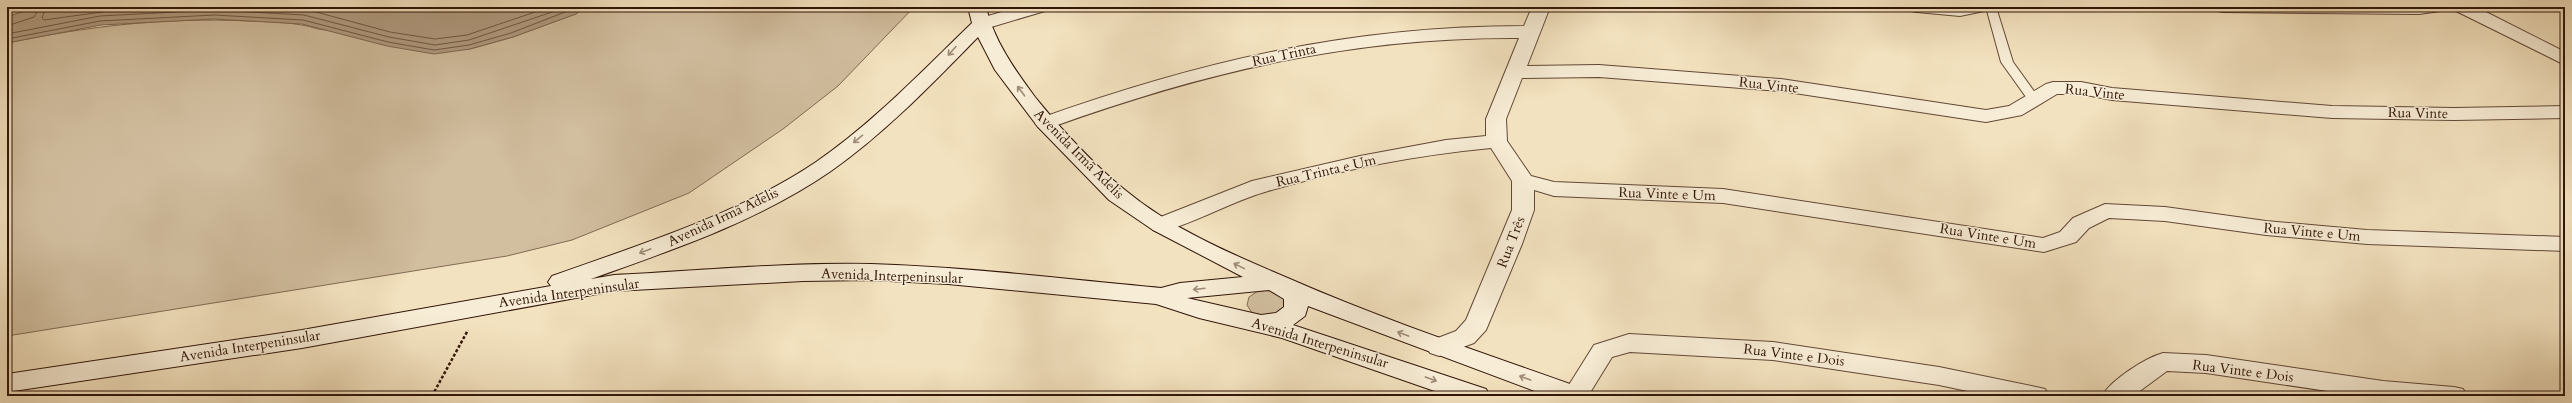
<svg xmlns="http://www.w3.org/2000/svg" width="2572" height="403" viewBox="0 0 2572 403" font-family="Cardo,serif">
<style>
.green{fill:#d2bfa0;stroke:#826a54}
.water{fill:#b19c81;stroke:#7e6651}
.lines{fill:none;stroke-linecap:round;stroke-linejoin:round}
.shore{stroke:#715845;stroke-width:1}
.lane-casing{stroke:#624836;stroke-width:2}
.street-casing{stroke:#624836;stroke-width:2}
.secondary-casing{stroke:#311509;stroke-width:2}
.path{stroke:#311509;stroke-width:2.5;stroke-dasharray:3 2;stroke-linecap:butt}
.lane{fill:#f7ecd5;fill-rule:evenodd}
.street{fill:#f7ecd5;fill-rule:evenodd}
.secondary{fill:#f7ecd5;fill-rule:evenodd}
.oneway{stroke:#9e8b79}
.labels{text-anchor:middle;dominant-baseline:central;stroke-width:3;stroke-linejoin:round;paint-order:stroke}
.street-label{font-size:14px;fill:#311509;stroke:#f7ecd5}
</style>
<rect width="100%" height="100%" fill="#f3e2bf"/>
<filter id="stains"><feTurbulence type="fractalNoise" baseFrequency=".005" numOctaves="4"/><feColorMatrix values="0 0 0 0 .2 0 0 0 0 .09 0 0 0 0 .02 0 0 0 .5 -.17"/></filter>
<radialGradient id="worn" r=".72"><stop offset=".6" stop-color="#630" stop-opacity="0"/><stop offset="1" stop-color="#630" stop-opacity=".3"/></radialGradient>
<g class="green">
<polygon points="7,7 36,7 7,17"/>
<path d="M586 7H914L838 86 783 129 689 193 572 240 507 256 7 336V43C89 26 166 17 249 21 273 22 296 22 318 29L470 49 513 37 575 14Z"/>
<polygon points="1271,290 1282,293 1288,306 1270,317 1252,313 1247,305 1249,297 1258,291"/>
</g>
<polygon class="water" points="36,7 586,7 576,14 513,37 470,49 434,54 387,46 302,24 214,19 101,25 7,43 7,17"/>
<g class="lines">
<g class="shore">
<polyline points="46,7 42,18 44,20 138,7"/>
<polyline points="275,7 305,9 390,32 435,39 467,35 550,7"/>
<polyline points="7,26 34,17 40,7"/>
<polyline points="7,34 100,16 214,10 304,15 389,37 435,45 469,40 567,7"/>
<polyline points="7,39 100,21 214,15 303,20 388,42 434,50 469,45 511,33 578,7"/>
</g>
<defs>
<polygon id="lane" points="1986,7 1996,7 2013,62 2041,101 2039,104 2031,104 2001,62"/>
<g id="street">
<polygon points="1019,7 1048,7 1045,11 981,30 974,28 972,24 974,20"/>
<path d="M1532 7H1550L1527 66 1599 65 1781 79 1986 110 2009 106 2046 84 2053 82H2081L2112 88 2332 106 2454 108 2565 106V118L2454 120 2332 118 2112 100 2081 94H2057L2022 115 1986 122 1781 91 1599 77 1522 78 1506 119 1507 141 1531 176 1554 182 1723 189 2043 238 2060 232 2073 218 2105 204 2165 207 2266 221 2367 230 2565 237V251L2367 244 2266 235 2165 221 2109 218 2089 228 2076 242 2044 252 1723 203 1554 196 1534 190V210L1522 244 1486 330 1474 343 1439 356 1430 353 1427 347 1430 341 1456 331 1466 320 1512 210V181L1491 148C1416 155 1340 170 1268 191 1232 201 1198 222 1161 232L1153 230 1150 225 1153 220 1252 181 1360 156 1446 140 1486 136V119L1519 38C1353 37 1208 71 1052 127H1038L1035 123 1038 119C1200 61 1351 26 1524 26Z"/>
<polygon points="1908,7 1987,7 1984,11 1960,16 1917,12 1911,11"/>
<polygon points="2214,7 2443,7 2440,11 2419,14 2223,12 2217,11"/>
<polygon points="2453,7 2476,7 2565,52 2565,65 2456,11"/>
<polygon points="1629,334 1773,342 1939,367 2036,387 2045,389 2049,396 1991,396 1939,385 1773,360 1630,352 1612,357 1588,396 1562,396 1594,345"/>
<path d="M2163 353 2206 355 2383 381 2454 387 2463 389 2467 396H2361L2206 373 2167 371 2133 396H2102C2111 380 2145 358 2163 353Z"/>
</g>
<path id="secondary" d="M968 7H986C994 41 1015 70 1035 97 1059 127 1095 166 1125 190 1173 230 1234 255 1290 279 1386 321 1486 354 1584 389L1588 396H1548L1308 306 1305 316 1293 325 1486 389 1490 396H1449L1282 338 1199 318 1156 304 948 284 870 280 803 281 614 291 302 348 7 392V374L302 330 551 286 548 282 552 276C639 245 739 214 816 162 873 123 922 71 972 23ZM978 37 995 70 1038 127 1109 200 1153 230 1243 277 1180 283 1161 288C1065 279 968 267 871 264 786 262 699 271 614 275L591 279C672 250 759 221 831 171 885 133 932 84 978 37ZM1269 290 1284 299V307L1276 313 1261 315 1187 298Z"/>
</defs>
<use href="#lane" class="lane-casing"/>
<use href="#street" class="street-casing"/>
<use href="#secondary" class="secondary-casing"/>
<polyline class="path" points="432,396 468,330"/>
<use href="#lane" class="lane"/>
<use href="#street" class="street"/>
<use href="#secondary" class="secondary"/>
</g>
<defs><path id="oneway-shaft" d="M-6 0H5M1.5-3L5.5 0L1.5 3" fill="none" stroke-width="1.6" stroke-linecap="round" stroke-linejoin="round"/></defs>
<g class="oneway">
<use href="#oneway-shaft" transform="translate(952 51) rotate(132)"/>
<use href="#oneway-shaft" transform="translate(1021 91) rotate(-127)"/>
<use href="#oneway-shaft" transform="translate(858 139) rotate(141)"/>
<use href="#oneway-shaft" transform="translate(645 251) rotate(160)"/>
<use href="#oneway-shaft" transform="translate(1239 266) rotate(-154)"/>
<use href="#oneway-shaft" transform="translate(1199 289) rotate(173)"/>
<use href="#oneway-shaft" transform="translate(1403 334) rotate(-160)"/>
<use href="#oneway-shaft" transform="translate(1525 378) rotate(-160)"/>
<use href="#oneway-shaft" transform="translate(1431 379) rotate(20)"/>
</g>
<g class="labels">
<g class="street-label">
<text transform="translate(1284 55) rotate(-12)">Rua Trinta</text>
<text transform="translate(1769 85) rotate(6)">Rua Vinte</text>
<text transform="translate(2095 92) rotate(6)">Rua Vinte</text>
<text transform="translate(2418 113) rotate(1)">Rua Vinte</text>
<text transform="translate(1079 154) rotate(45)">Avenida Irmã Adelis</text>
<text transform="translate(1326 171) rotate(-13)">Rua Trinta e Um</text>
<text transform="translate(1667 194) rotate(2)">Rua Vinte e Um</text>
<text transform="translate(723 217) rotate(-25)">Avenida Irmã Adelis</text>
<text transform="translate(2312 232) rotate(5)">Rua Vinte e Um</text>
<text transform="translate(1988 236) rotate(9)">Rua Vinte e Um</text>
<text transform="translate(1511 242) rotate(-69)">Rua Três</text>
<text transform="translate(892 276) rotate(2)">Avenida Interpeninsular</text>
<text transform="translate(569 293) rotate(-8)">Avenida Interpeninsular</text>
<text transform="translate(1320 343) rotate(17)">Avenida Interpeninsular</text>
<text transform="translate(250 346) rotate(-9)">Avenida Interpeninsular</text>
<text transform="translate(1794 355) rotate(7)">Rua Vinte e Dois</text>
<text transform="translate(2243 371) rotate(7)">Rua Vinte e Dois</text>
</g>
</g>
<rect width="2572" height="403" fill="none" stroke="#f3e2bf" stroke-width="24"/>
<rect x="8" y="8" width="2556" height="387" fill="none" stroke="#311509" stroke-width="2"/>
<rect x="12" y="12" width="2548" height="379" fill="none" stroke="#311509"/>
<rect width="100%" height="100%" filter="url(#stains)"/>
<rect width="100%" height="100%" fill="url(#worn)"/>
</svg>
